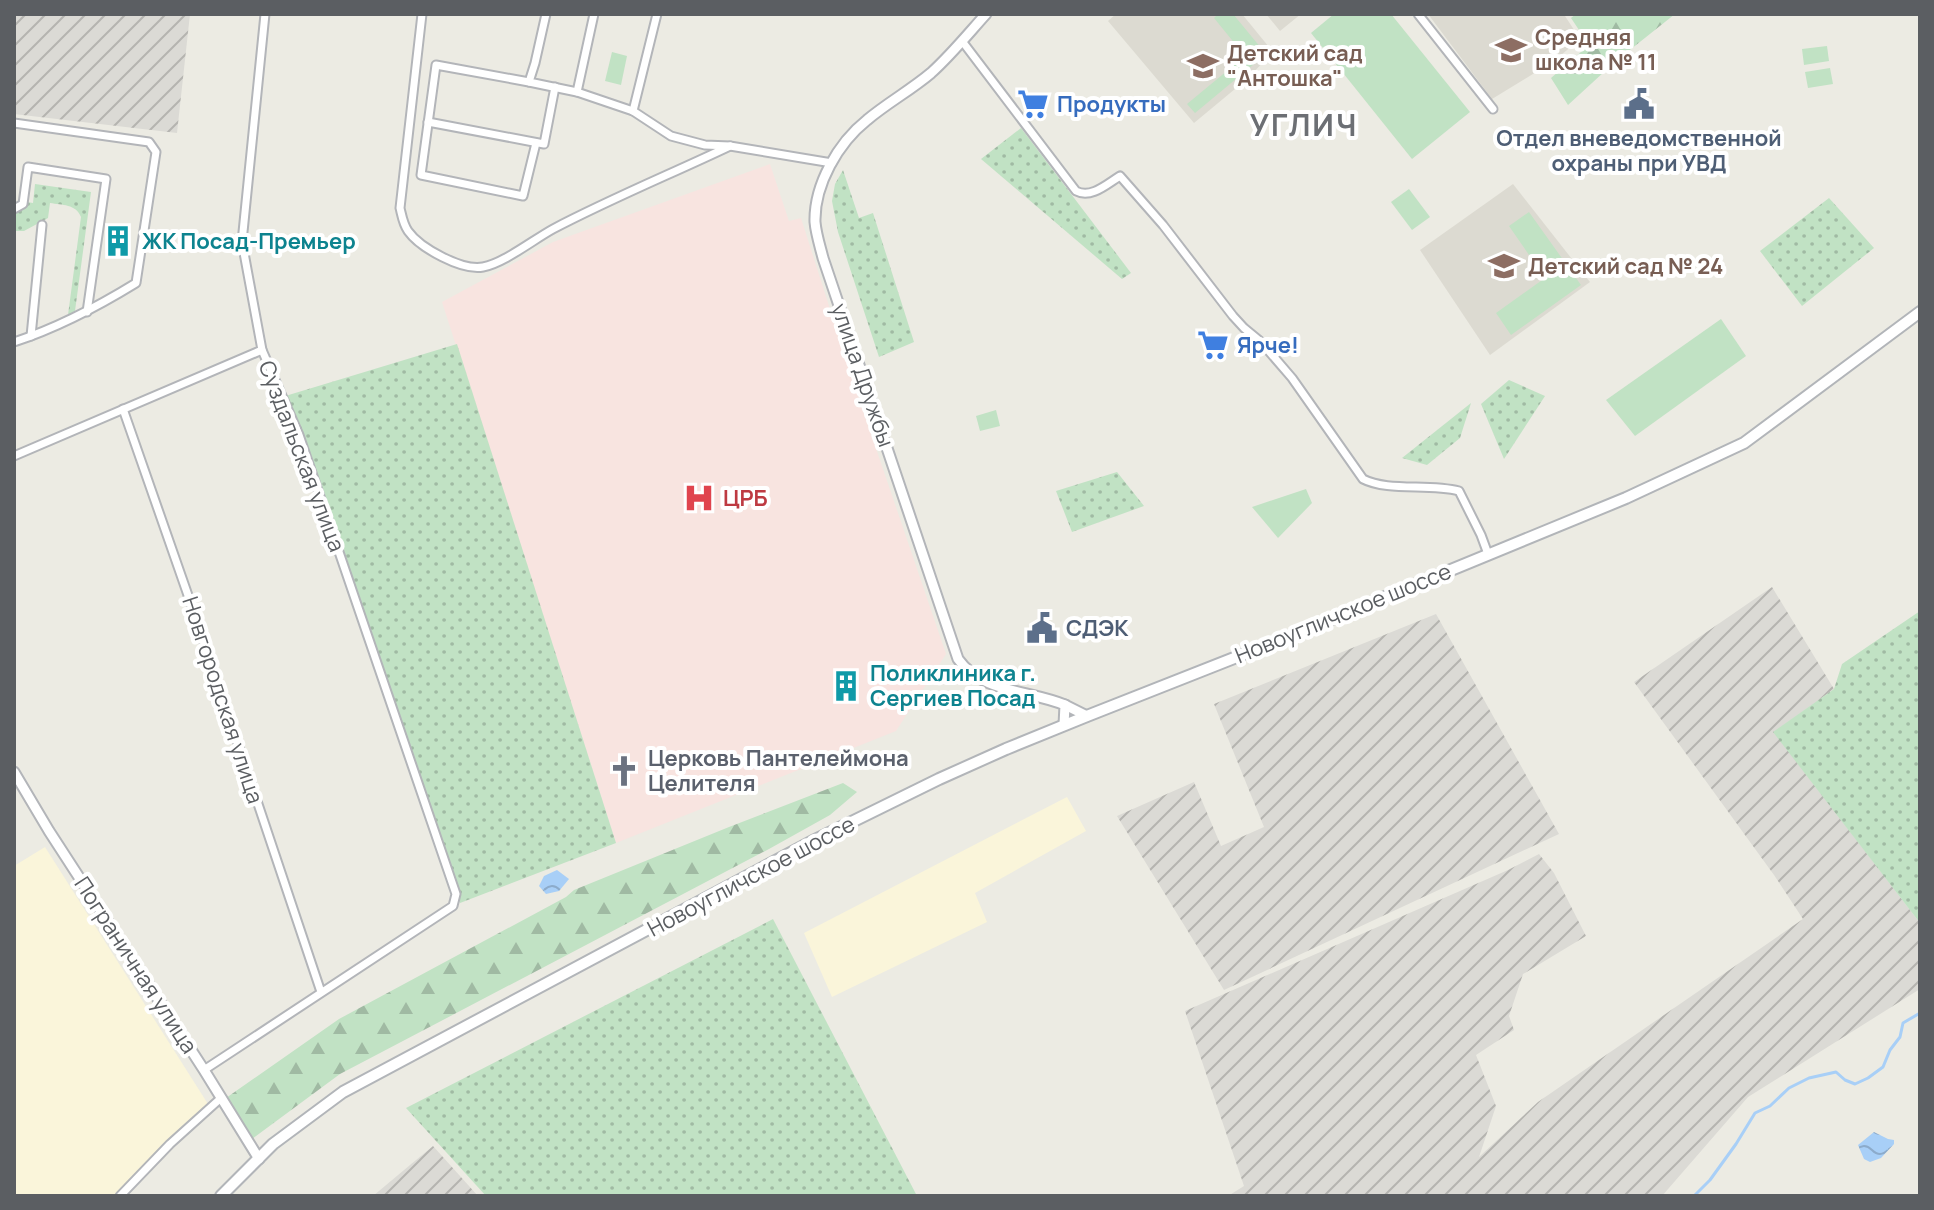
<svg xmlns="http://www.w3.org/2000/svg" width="1934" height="1210" viewBox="0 0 1934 1210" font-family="Manrope,sans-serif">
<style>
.commercial{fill:#faf5da}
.industrial{fill:url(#industrial-furrows)}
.education{fill:#dcdad1}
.medical{fill:#f8e4e0}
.grass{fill:url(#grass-dots)}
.forest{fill:url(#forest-firs)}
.park{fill:#c1e2c4}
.water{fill:url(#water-waves)}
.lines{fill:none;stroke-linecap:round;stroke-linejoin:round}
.stream{stroke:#a8cff7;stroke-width:3}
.minor-casing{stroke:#b3b5b9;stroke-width:11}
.tertiary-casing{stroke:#b3b5b9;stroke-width:13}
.secondary-casing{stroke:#b2b5b9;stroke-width:14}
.minor{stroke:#fff;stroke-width:7}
.tertiary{stroke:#fff;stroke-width:9}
.secondary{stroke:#fff;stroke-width:10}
.labels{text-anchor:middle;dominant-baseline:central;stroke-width:8;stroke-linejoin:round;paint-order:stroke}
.education-label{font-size:22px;font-weight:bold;fill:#785e54;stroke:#fff;text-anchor:start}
.shop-label{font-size:22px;font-weight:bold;fill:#366cbe;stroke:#fff;text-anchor:start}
.service-label{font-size:22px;font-weight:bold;fill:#4e5e75;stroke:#fff}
.culture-label{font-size:22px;font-weight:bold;fill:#0d838f;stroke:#fff;text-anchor:start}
.street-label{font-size:22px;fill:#5b5e62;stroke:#fff}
.health-label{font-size:22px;font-weight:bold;fill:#be3a42;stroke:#fff;text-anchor:start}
.worship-label{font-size:22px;font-weight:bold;fill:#5b616d;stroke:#fff;text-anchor:start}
.district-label{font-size:30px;font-weight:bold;letter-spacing:2px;fill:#6c6f74;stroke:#fff}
</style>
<defs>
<pattern id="industrial-furrows" width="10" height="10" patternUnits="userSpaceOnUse" patternTransform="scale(2)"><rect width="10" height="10" fill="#dbdad5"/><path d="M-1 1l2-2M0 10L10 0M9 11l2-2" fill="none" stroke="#b5b4b0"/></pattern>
<pattern id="grass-dots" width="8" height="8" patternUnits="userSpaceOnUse" patternTransform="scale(2)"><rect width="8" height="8" fill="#c1e2c4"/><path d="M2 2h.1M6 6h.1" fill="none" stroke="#a0baa3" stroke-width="1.8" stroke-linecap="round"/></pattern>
<pattern id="forest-firs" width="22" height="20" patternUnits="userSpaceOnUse" patternTransform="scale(2)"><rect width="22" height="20" fill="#c1e2c4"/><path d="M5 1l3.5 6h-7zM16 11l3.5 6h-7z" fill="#a0baa3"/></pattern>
<pattern id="water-waves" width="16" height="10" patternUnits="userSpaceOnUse" patternTransform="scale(2)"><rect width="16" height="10" fill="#a8cff7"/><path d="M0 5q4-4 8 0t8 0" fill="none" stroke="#8cabcb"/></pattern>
</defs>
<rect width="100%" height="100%" fill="#ecebe3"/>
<g class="commercial">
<polygon points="1067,797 1086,831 975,893 987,922 832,997 804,933"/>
<polygon points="45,847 208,1104 121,1196 14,1196 14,866"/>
</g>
<g class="industrial">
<polygon points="14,14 190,14 177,133 14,114"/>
<polygon points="1772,587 1834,689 1774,732 1920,923 1920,989 1748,1097 1662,1196 1228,1196 1244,1186 1185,1011 1508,870 1539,854 1554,873 1586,936 1523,974 1509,1016 1514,1030 1476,1055 1496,1106 1479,1157 1538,1102 1803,919 1774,875 1634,682"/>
<polygon points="1436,614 1559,834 1224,990 1117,816 1194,782 1221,846 1264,827 1214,704"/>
<polygon points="433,1146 478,1196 373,1196 410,1165"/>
</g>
<g class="education">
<polygon points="1116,14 1242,14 1273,52 1247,79 1194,123 1108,21"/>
<polygon points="1266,14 1301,14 1280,31"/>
<polygon points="1428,14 1566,14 1565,16 1580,39 1554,61 1492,99"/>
<polygon points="1513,184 1590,282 1490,355 1420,250"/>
</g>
<polygon class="medical" points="770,164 789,221 801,218 852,378 946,654 896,731 616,843 442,302 553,242"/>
<g class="grass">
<polygon points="1021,128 1131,273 1122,279 981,159"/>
<polygon points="843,170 859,218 873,213 914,342 879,357 838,232 832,201 835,184"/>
<path d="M35 184 91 192 75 311 68 315 81 217C76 204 62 205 50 203L48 218 24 231H15L14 209 27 202 33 203Z"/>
<polygon points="1829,198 1874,248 1802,306 1760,251"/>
<polygon points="457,344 616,843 460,903 282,397"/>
<polygon points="1509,380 1545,396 1504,459 1481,404"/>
<polygon points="1471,403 1460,438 1427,465 1402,458"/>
<polygon points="1117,472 1144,506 1072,532 1056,491"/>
<polygon points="1920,611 1920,923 1773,732 1834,689 1842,664"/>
<polygon points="773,919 917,1196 486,1196 406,1108"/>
</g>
<g class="forest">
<polygon points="1576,14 1675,14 1616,61 1568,105 1551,78 1589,45 1571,18"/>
<polygon points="843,783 857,792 830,815 769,849 340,1074 252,1139 226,1098 339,1019 566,897 574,890 729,827"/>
</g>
<g class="park">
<polygon points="1218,14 1233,14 1266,54 1195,113 1187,104 1245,56 1214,18"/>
<polygon points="1334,14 1391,14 1470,112 1412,159 1311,33"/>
<polygon points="1827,46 1829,61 1804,65 1802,49"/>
<polygon points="612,52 627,56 621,85 605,81"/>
<polygon points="1830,68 1833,84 1808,88 1805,72"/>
<polygon points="1409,189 1430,217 1412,230 1391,202"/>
<polygon points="1529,212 1581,285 1511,335 1496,313 1545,278 1509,226"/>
<polygon points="1721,319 1746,356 1635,436 1606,400"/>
<polygon points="996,410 1000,426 980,431 976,416"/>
<polygon points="1306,489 1312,503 1278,538 1252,507"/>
</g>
<g class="water">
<polygon points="557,870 569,879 559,891 546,894 539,886 544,876"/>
<polygon points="1874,1132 1888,1139 1894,1140 1894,1144 1881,1158 1870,1162 1864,1159 1858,1145"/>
</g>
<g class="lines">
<polyline class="stream" points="1694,1196 1710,1180 1736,1144 1755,1113 1770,1106 1789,1088 1809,1078 1836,1072 1845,1080 1855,1084 1868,1078 1883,1067 1890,1050 1900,1037 1903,1023 1920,1013"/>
<defs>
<g id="minor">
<path d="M422 14 400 208C402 216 403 224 408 231 420 248 462 271 483 267 504 263 533 240 553 229 610 199 671 174 730 146"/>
<polyline points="546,14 535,63 529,82 577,92 633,111 671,136 705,145 730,146 832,163"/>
<polyline points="1418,14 1493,109"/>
<path d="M962 41 1076 191C1091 199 1107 184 1120 176L1163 225 1233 316 1244 328 1261 342 1292 378 1363 479C1388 492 1429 483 1459 491L1481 535 1488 554"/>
<polyline points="529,82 436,65 421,175 523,196 536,143"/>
<polyline points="577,92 594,14"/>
<polyline points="633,111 657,14"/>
<polyline points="428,122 544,144 555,87"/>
<path d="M14 123 149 142 156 152 136 283C97 307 57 328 14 342"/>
<polyline points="14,209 23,204 28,167 106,179 87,312"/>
<polyline points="31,336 42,225"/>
<polyline points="123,409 190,601 321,992"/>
<polyline points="14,456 262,350"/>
<polyline points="204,1070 453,906 456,894 299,435 262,350 242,242 265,14"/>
<polyline points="120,1196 170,1144 221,1098"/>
</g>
<g id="tertiary">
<path d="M986 14C968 34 951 55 931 73 911 90 887 103 867 120 838 143 814 185 815 222 816 234 820 246 823 258L958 659C982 693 1029 690 1065 705L1064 725"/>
<polyline points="1065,705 1087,716"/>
<polyline points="14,772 49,831 204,1070 259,1159"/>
</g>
<polyline id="secondary" points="221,1196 273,1144 343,1092 815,840 939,779 1006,749 1087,716 1305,630 1626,498 1744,443 1920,312"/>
</defs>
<use href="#minor" class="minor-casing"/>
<use href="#tertiary" class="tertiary-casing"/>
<use href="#secondary" class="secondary-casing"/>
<use href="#minor" class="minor"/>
<use href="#tertiary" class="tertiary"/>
<use href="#secondary" class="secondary"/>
</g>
<defs>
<symbol id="school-bare" viewBox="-9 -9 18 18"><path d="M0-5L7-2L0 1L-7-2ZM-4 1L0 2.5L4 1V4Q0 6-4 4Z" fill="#8d6e63" stroke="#fff" stroke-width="2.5" paint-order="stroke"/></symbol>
<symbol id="supermarket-bare" viewBox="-9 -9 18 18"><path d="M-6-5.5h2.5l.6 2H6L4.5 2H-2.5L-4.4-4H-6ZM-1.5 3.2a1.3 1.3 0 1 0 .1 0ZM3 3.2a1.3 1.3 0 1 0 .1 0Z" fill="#3f7fe0" stroke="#fff" stroke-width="2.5" paint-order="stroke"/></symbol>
<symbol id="civic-bare" viewBox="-9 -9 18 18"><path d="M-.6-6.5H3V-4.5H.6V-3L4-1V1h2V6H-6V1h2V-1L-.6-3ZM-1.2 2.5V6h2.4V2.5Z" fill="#5c6f8a" stroke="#fff" stroke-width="2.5" paint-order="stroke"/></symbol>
<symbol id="building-bare" viewBox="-9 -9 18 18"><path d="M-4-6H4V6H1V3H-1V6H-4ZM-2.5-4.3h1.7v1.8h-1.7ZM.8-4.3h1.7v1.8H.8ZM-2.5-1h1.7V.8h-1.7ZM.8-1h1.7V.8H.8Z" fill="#0f9aa8" stroke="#fff" stroke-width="2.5" paint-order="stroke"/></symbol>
<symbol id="hospital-bare" viewBox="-9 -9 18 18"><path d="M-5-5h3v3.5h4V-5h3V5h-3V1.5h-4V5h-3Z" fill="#e0444e" stroke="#fff" stroke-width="2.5" paint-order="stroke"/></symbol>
<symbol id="church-bare" viewBox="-9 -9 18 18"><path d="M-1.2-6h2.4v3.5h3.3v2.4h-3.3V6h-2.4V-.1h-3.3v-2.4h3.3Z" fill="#6b7280" stroke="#fff" stroke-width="2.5" paint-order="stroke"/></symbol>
</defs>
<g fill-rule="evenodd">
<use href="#school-bare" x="1489" y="28" width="44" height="44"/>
<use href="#school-bare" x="1181" y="44" width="44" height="44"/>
<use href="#supermarket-bare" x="1011" y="82" width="44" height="44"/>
<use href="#civic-bare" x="1617" y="82" width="44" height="44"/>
<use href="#building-bare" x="96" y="219" width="44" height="44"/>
<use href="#school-bare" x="1482" y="244" width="44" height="44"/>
<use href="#supermarket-bare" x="1191" y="323" width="44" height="44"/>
<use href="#hospital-bare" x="677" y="476" width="44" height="44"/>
<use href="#civic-bare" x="1020" y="606" width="44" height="44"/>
<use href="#building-bare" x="824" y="664" width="44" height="44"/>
<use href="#church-bare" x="602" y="749" width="44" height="44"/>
</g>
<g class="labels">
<g class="education-label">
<text x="1535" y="37">Средняя<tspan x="1535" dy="25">школа № 11</tspan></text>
<text x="1227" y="53">Детский сад<tspan x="1227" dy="25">"Антошка"</tspan></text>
<text x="1528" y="266">Детский сад № 24</text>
</g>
<g class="shop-label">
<text x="1057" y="104">Продукты</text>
<text x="1237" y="345">Ярче!</text>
</g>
<g class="service-label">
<text x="1639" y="138">Отдел вневедомственной<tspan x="1639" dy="25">охраны при УВД</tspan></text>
<text x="1066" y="628" text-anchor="start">СДЭК</text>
</g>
<g class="culture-label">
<text x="142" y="241">ЖК Посад-Премьер</text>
<text x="870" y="673">Поликлиника г.<tspan x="870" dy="25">Сергиев Посад</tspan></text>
</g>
<g class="street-label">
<text transform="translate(863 375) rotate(71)">улица Дружбы</text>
<text transform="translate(302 456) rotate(69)">Суздальская улица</text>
<text transform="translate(1343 613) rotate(-22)">Новоугличское шоссе</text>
<text transform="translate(223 700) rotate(72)">Новгородская улица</text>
<text transform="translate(751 876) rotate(-28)">Новоугличское шоссе</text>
<text transform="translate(136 965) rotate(57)">Пограничная улица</text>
</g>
<g class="health-label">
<text x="723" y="498">ЦРБ</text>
</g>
<g class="worship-label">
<text x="648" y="758">Церковь Пантелеймона<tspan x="648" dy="25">Целителя</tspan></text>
</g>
<g class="district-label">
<text x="1304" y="124">УГЛИЧ</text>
</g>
</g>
<rect width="1934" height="1210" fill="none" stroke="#5b5e62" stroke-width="32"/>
</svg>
